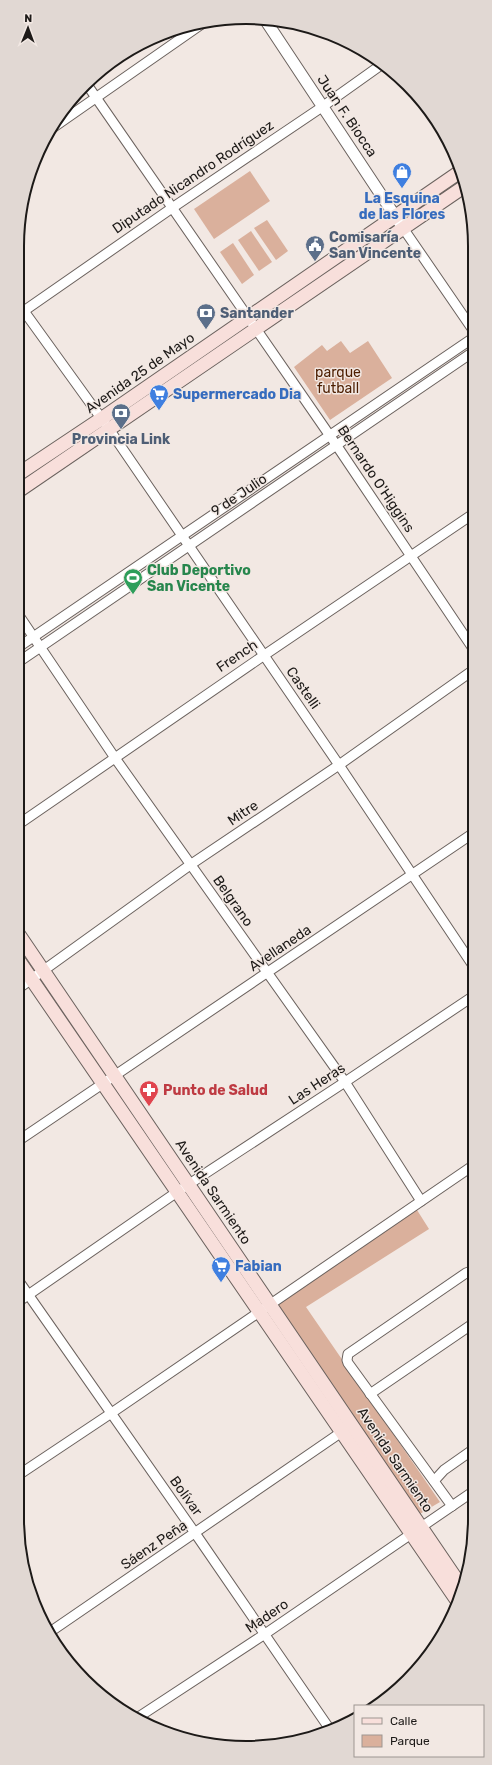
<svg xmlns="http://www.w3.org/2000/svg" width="492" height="1765" viewBox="0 0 492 1765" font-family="Rubik,sans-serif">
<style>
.green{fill:#dab09c}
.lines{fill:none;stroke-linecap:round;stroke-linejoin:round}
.minor-casing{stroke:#6b625e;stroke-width:11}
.tertiary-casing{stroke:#6b625e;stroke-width:13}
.secondary-casing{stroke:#6b625e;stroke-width:15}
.minor{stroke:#fff;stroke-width:9}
.tertiary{stroke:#fff;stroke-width:11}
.secondary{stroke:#f8dfdb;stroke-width:13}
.labels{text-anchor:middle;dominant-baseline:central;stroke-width:3;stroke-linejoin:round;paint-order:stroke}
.street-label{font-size:14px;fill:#1d1a18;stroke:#f2e8e3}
.shop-label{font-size:14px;font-weight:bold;fill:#366cbe;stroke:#f2e8e3;text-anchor:start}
.service-label{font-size:14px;font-weight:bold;fill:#4e5e75;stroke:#f2e8e3;text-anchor:start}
.park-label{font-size:14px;fill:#4d1e01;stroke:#f2e8e3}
.leisure-label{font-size:14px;font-weight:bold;fill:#27864d;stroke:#f2e8e3;text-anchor:start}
.health-label{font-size:14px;font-weight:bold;fill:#be3a42;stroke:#f2e8e3;text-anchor:start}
.rim{fill:none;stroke:#1d1a18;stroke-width:2}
</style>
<rect width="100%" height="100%" fill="#f2e8e3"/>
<g class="green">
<polygon points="250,171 270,201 214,239 194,209"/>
<polygon points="267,220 288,251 276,260 254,228"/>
<polygon points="251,231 272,262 259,271 238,240"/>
<polygon points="233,243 254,275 242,284 220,252"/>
<polygon points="341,341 350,353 368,341 392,378 330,420 294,367 322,345 327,351"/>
<polygon points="417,1210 429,1229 306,1307 440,1502 418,1515 275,1305"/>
</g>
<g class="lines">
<defs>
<g id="minor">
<polyline points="88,86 337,446 472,647"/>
<polyline points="51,129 206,21"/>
<polyline points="403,228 473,330"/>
<polyline points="21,307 109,429 339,765 472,964"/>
<polyline points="21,313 172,208 322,107 381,65"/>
<polyline points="20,617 115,758 345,1082 421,1201"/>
<polyline points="20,646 473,338"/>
<polyline points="20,661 473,352"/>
<polyline points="19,824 263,656 473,514"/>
<polyline points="19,988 190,865 339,765 472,671"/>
<polyline points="18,1141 472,834"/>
<polyline points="18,1280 195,1533 329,1728"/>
<polyline points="18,1302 177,1192 345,1082 472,997"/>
<polyline points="370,1394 471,1325"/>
<polyline points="17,1476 110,1414 471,1167"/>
<polyline points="434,1481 444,1470 471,1451"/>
<polyline points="452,1506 348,1363 347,1360 348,1354 466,1273 471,1271"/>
<polyline points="50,1632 346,1429"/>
<polyline points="137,1718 265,1634 471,1493"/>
</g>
<polyline id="tertiary" points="266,21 399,222"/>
<g id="secondary">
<polyline points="20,473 101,419 461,171"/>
<polyline points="20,490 465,186"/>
<polyline points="19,935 461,1586"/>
<polyline points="19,961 456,1599"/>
</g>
</defs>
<use href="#minor" class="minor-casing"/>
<use href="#tertiary" class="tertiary-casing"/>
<use href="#secondary" class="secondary-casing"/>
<use href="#minor" class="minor"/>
<use href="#tertiary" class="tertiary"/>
<use href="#secondary" class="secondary"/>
</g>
<defs>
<symbol id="shop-pin" viewBox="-11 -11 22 30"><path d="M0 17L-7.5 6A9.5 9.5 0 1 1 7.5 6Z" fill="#3f7fe0" stroke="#f2e8e3"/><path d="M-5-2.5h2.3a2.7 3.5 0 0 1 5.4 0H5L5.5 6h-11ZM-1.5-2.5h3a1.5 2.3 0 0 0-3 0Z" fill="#fff"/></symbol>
<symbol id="civic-pin" viewBox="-11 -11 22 30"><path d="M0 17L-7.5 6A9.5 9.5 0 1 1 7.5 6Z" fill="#5c6f8a" stroke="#f2e8e3"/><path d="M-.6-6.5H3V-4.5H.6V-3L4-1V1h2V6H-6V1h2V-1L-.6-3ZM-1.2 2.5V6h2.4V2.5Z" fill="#fff"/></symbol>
<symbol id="bank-pin" viewBox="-11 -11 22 30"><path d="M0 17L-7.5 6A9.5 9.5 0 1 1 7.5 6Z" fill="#5c6f8a" stroke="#f2e8e3"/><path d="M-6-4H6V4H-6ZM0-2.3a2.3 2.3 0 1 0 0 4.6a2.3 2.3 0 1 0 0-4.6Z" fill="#fff"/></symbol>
<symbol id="supermarket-pin" viewBox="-11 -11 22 30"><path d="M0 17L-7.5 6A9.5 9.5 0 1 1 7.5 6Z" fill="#3f7fe0" stroke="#f2e8e3"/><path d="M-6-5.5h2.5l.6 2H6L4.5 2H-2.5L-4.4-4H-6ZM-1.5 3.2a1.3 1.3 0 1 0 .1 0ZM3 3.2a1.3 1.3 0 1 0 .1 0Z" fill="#fff"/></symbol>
<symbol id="stadium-pin" viewBox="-11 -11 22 30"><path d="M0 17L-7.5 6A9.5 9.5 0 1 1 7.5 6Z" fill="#2e9e5b" stroke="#f2e8e3"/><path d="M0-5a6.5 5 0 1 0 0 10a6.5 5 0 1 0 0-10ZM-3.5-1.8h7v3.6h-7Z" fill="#fff"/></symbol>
<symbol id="pharmacy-pin" viewBox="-11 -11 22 30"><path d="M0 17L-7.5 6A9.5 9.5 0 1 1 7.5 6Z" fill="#e0444e" stroke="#f2e8e3"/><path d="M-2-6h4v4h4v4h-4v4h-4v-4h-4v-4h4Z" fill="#fff"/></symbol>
</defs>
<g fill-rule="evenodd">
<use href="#shop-pin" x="391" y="161" width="22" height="30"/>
<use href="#civic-pin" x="304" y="234" width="22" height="30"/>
<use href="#bank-pin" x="195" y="302" width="22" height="30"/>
<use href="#supermarket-pin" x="148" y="383" width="22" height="30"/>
<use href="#bank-pin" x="110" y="402" width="22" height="30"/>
<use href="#stadium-pin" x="122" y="567" width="22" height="30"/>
<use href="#pharmacy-pin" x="138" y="1079" width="22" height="30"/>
<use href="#supermarket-pin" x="210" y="1255" width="22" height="30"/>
</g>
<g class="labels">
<g class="street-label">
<text transform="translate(347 116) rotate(56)">Juan F. Biocca</text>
<text transform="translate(193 177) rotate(-34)">Diputado Nicandro Rodríguez</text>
<text transform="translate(140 373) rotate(-35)">Avenida 25 de Mayo</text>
<text transform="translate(376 479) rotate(56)">Bernardo O'Higgins</text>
<text transform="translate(239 495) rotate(-34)">9 de Julio</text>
<text transform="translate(237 656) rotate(-34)">French</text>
<text transform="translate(303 688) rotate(55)">Castelli</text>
<text transform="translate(243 813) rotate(-34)">Mitre</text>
<text transform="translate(233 901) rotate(55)">Belgrano</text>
<text transform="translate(280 948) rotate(-34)">Avellaneda</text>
<text transform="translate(317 1084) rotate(-33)">Las Heras</text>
<text transform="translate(213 1192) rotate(56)">Avenida Sarmiento</text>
<text transform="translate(395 1460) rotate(56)">Avenida Sarmiento</text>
<text transform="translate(186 1496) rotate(54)">Bolívar</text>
<text transform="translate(154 1545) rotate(-34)">Sáenz Peña</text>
<text transform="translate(267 1616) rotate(-34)">Madero</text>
</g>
<g class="shop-label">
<text x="402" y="198" text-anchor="middle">La Esquina<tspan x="402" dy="16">de las Flores</tspan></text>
<text x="173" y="394">Supermercado Dia</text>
<text x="235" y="1266">Fabian</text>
</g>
<g class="service-label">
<text x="329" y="237">Comisaría<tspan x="329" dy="16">San Vincente</tspan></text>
<text x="220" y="313">Santander</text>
<text x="121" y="439" text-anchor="middle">Provincia Link</text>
</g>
<g class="park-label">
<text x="338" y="372">parque<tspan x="338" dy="16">futball</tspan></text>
</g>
<g class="leisure-label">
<text x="147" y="570">Club Deportivo<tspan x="147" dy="16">San Vicente</tspan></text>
</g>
<g class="health-label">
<text x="163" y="1090">Punto de Salud</text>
</g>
</g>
<path d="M0 0H492V1765H0ZM246 24H246A222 222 0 0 1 468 246V1519A222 222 0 0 1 246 1741H246A222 222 0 0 1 24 1519V246A222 222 0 0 1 246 24Z" fill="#e1d8d3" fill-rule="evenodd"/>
<path class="rim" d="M246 24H246A222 222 0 0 1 468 246V1519A222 222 0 0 1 246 1741H246A222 222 0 0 1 24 1519V246A222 222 0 0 1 246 24Z"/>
<rect x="354" y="1705" width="130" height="52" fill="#f2e8e3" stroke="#9d9692"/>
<rect x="362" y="1718" width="20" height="6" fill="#f8dfdb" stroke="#9d9692"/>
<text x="390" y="1725" font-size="12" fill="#1d1a18">Calle</text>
<rect x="362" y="1735" width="20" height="12" fill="#dab09c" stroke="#9d9692"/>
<text x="390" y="1745" font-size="12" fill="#1d1a18">Parque</text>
<g transform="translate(28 28) rotate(1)" stroke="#f2e8e3" stroke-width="3" paint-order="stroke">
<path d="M0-3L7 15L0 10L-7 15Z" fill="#1d1a18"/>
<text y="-6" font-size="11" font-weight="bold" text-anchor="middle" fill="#1d1a18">N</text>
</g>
</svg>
